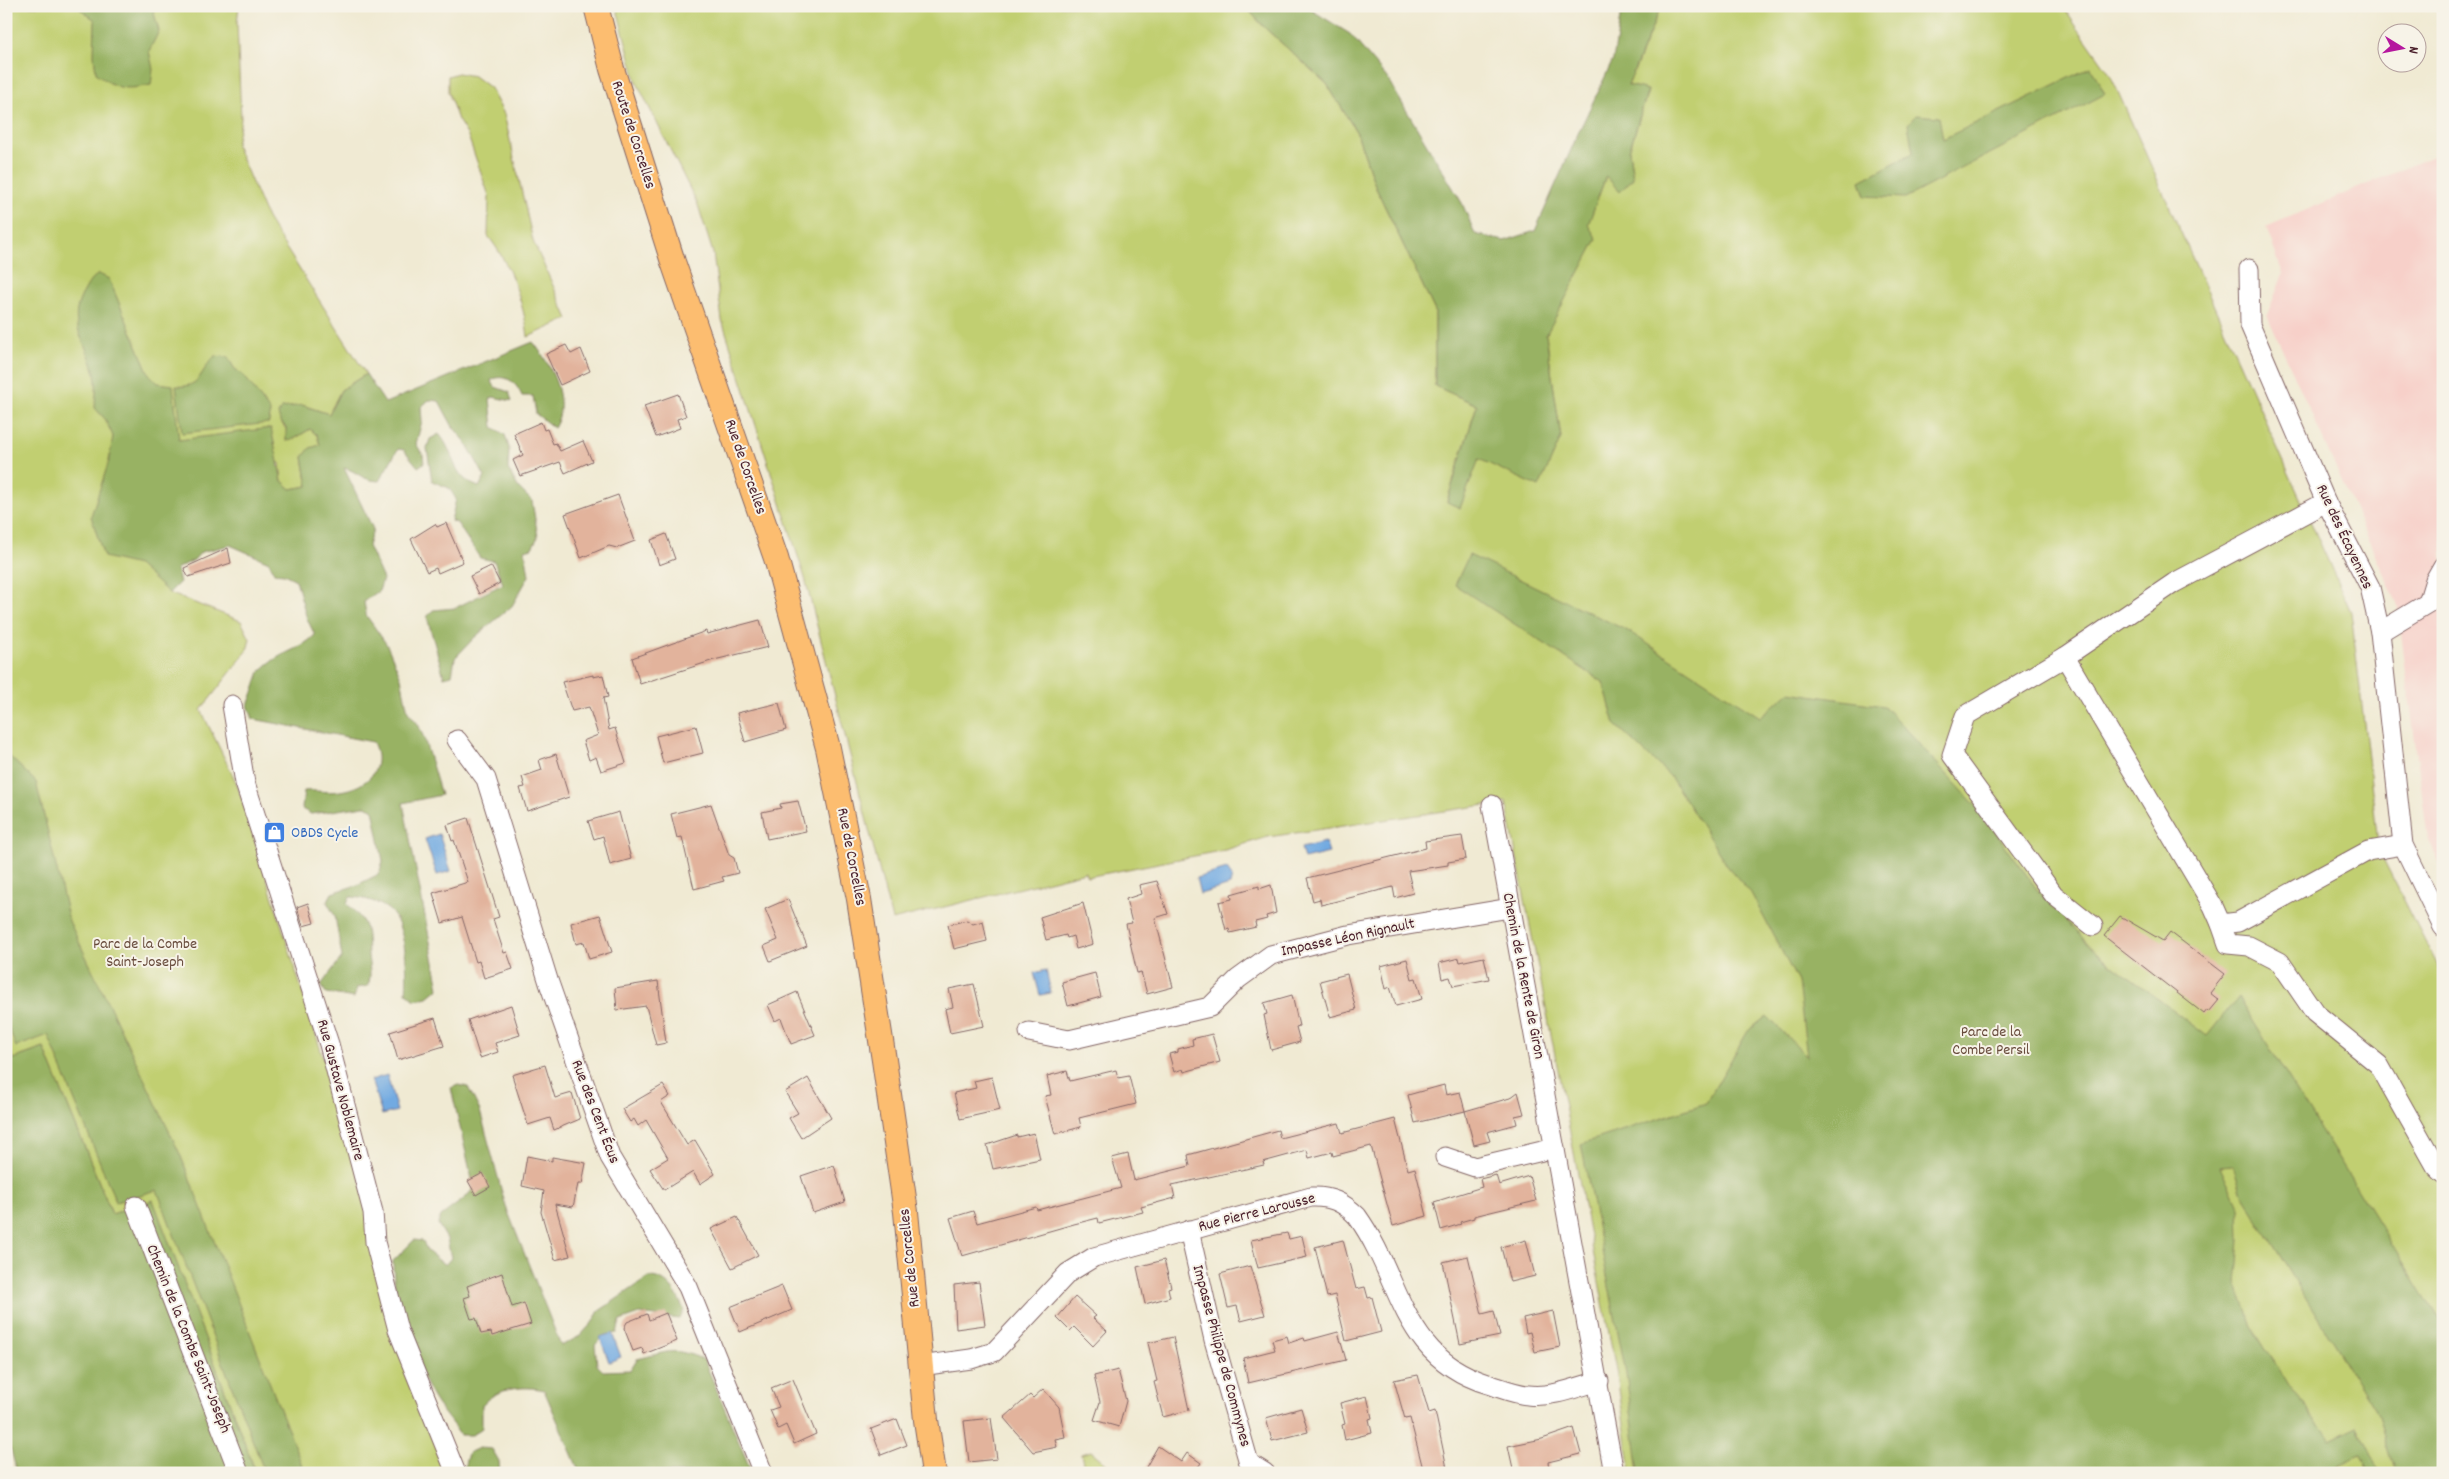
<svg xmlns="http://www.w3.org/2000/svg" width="2449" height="1479" viewBox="0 0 2449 1479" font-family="Dekko,sans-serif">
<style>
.built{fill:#f7d0c9}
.green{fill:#c1cf71;stroke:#86774e}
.forest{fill:#98b263;stroke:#716847}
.water{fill:#72aae1;stroke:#5e6486}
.building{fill:#e2b39c}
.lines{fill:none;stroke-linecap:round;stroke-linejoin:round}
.minor-casing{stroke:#846666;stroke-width:21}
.major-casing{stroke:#846666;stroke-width:26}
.minor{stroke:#fff;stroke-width:19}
.major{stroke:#fcbd6f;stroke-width:24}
.labels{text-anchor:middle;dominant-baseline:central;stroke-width:4;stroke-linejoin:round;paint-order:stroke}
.street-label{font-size:16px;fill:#4a1f2b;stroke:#f7f3e8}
.shop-label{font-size:16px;fill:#366cbe;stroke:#f7f3e8;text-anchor:start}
.park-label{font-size:16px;fill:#684b3c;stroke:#f7f3e8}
</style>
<rect width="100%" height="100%" fill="#f7f3e8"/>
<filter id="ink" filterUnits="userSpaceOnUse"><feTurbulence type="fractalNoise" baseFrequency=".02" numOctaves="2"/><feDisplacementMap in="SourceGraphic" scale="10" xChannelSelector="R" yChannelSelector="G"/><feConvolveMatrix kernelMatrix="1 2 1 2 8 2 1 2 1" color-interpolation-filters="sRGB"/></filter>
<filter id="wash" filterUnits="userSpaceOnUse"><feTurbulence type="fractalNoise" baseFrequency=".0096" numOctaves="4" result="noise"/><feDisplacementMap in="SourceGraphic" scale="20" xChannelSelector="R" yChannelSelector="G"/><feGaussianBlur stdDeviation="1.12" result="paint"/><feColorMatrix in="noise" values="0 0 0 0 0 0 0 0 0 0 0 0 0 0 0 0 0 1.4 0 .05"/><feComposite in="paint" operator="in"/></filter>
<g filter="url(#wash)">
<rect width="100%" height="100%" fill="#f0ead3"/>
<polygon class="built" points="2443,152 2443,869 2428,840 2397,603 2267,315 2283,274 2266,227"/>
<g class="green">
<polygon points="6,6 239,6 237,23 241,119 236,145 267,218 366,374 341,390 329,414 302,405 280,421 294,439 310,429 317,435 320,445 303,457 308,486 291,489 282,481 280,463 183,440 166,585 169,593 241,621 250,639 247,651 201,710 237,784 338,1105 447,1473 256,1473 153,1201 112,1214 44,1048 13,1059 6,1042"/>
<polygon points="616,6 1245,6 1265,28 1327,84 1357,133 1376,188 1435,311 1435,386 1477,405 1447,501 1460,508 1478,459 1561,438 1546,335 1606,176 1633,178 1629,151 1648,91 1628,86 1661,6 2062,6 2110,74 2351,612 2379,851 2443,977 2443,1473 1631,1473 1617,1375 1506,802 1268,837 1225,850 1087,877 1085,872 892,920 805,578 722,320 713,253 698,205 637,83"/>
<path d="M458 73 474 76 490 88 504 114 533 241 568 319 528 337C524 303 509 262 488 236L489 196 468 136 458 120 448 92V76Z"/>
<polygon points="1091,1451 1117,1473 1085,1473 1081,1454"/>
</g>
<g class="forest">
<path d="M76 6H152L159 31 149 51 153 69 151 85C124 90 117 90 96 73L94 55 95 20Z"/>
<polygon points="1245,6 1305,6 1350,34 1387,78 1462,203 1475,234 1504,241 1535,231 1581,127 1613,60 1622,6 1661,6 1628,85 1648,90 1629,151 1633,178 1620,192 1606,176 1588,225 1597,239 1546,335 1561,438 1539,487 1479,459 1460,508 1447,502 1477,405 1435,386 1435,311 1376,188 1357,133 1327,84 1265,28"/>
<polygon points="2091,67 2105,94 1905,198 1865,196 1860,181 1913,153 1908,124 1916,115 1939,117 1943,139"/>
<path d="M99 274 109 279 149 374 158 383 173 385 179 440 271 428 282 481 291 489 308 486 303 457 310 448 320 445 317 435 310 429 294 439 286 440V427L280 421 278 414 282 408 302 405 329 414 341 390 366 374 385 403 533 342C550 363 571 402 554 428L536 414 533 396H522C516 382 506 373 491 380L495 387 509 392 512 401 493 397 490 399 493 427 505 435 509 448 508 469 518 487 532 501 538 537 532 548 525 550 529 576 512 606 474 638 455 658 452 675 444 677 427 617 433 610 455 608 503 584 494 561 480 558 457 523 451 521 456 499 449 488 432 481 427 448 430 439 439 434C456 453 450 477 479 487L485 477 465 441 453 427 439 401 429 400 421 407 422 421 416 444 423 455 424 463 418 467 404 450 398 449 379 481C360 480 358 471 344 468L373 529 368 546 383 579 379 591 364 601 366 615 387 645 401 678 408 712 418 724 424 738 441 795 403 803 439 988 428 997 415 1000 406 992C408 971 406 930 392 913 384 903 362 897 350 897L347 904C368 923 367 928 368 955 369 967 372 974 368 986L357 988 354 998 326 993 321 985 342 957 335 916 327 902 332 893 357 885 379 874 383 861 373 809 365 806 311 814 302 809 304 791C315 790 328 793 340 791 367 787 386 770 373 742L253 719 248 705C251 699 259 674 260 672 275 653 300 651 315 635L307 619 296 580 284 574 274 573 269 562 230 545 201 552 194 560 176 569 180 582 169 593 138 565 104 557 91 516 109 461 113 436 105 419 95 408C95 399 97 390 96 381 92 343 61 327 86 288 90 281 92 278 99 274Z"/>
<path d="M215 356 228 357 234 368 245 377 270 411 269 423 182 433 176 386C201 389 200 370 215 356Z"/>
<polygon points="1469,555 1628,631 1760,717 1789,692 1884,706 1977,807 2039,892 2097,953 2207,1036 2238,997 2443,1326 2443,1473 2396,1473 2379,1417 2242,1194 2233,1165 2220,1166 2239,1207 2240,1241 2236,1283 2252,1326 2288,1385 2331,1439 2358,1426 2381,1473 2368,1473 2360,1455 2338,1465 2340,1473 1639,1473 1626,1373 1581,1144 1706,1103 1748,1031 1767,1016 1807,1057 1798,982 1751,893 1728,867 1670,776 1615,724 1603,682 1455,585"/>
<polygon points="6,753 36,782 69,921 180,1154 305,1473 265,1473 157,1190 116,1202 48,1035 16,1047 6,1022"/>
<polygon points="6,1042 13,1059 44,1048 112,1214 153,1200 256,1473 17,1473 6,1431"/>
<path d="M458 1085 468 1087 480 1111 506 1207 561 1346 580 1336 592 1323 599 1311 649 1277C669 1277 677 1294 684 1310L680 1319 640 1314 620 1321 617 1333 605 1335 595 1345 597 1365 603 1371 630 1370 637 1359C668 1352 673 1346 704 1360L752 1473H580L544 1390C523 1385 496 1388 482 1405V1428L472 1435H460C453 1424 444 1414 437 1404 414 1369 393 1303 393 1261L414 1240 423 1241 427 1251 445 1265 451 1258 447 1239 438 1224 441 1216 465 1198 474 1188 451 1088Z"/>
<polygon points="479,1448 492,1449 499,1461 500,1473 466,1473 464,1468 468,1453"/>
</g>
<g class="water">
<polygon points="439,834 451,871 437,875 425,839"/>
<polygon points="1325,842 1329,853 1304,859 1301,848"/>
<polygon points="1227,869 1232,876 1230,885 1200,894 1196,878"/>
<polygon points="1046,970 1051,993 1040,995 1034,973"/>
<polygon points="387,1075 397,1111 382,1115 371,1080"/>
<polygon points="612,1333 621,1357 609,1362 600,1337"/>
</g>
<g id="blocks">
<g class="building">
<polygon points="566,345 571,354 581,349 590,371 560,385 546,354"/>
<polygon points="678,394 686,416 677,419 680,428 656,437 644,406"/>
<polygon points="541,422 544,430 547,429 553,444 556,443 560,451 583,441 592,461 565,473 560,462 520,476 513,460 523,455 514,434"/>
<polygon points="618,495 635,541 617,548 609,546 581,558 565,514"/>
<polygon points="446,523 463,562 438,573 436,568 427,572 411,539 435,524 437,527"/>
<polygon points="666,534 675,559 659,565 651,540"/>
<polygon points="228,548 231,563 188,577 184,568"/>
<polygon points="491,566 500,583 479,594 470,576"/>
<polygon points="760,620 768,647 714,660 640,684 632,658 706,631 707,634"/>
<polygon points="593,675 593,677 603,675 608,697 603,698 609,730 615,728 626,763 601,771 596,757 589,760 583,741 598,735 589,707 572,711 562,682"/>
<polygon points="779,703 786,730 745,742 737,713"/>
<polygon points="696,726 703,753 663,763 656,736"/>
<polygon points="556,754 569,797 527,811 520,788 525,787 522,777 542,770 539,760"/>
<polygon points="798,801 806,831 767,839 762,812 781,808 780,804"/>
<polygon points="711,804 729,855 734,858 738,873 722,877 724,881 694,889 682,837 677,838 671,814"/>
<polygon points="619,812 631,859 610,865 603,836 594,839 588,821"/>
<polygon points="468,818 499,917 493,919 504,953 507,952 513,969 484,978 479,961 476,962 462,917 442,923 433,893 468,882 454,840 452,841 447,825"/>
<polygon points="1462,836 1466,859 1448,862 1448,865 1408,871 1413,893 1395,898 1393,887 1321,905 1320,899 1313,901 1307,878 1426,848 1425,841"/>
<polygon points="1157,881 1168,914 1155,918 1173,987 1147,994 1141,972 1137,973 1126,924 1132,923 1126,899 1141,894 1139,885"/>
<polygon points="1271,885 1276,913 1266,916 1267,919 1255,922 1256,927 1230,933 1229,929 1226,930 1219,902 1232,899 1231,894 1259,886 1259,889"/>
<polygon points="788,899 807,946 770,961 764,946 778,940 765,909"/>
<polygon points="308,903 314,923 303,926 297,907"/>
<polygon points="1083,903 1093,944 1076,949 1073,936 1067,938 1066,935 1046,940 1040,917"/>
<polygon points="600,915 612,952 589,959 584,942 576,944 571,923"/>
<polygon points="2120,916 2163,941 2170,932 2225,974 2210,993 2219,1000 2209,1012 2207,1010 2204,1014 2104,936"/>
<polygon points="967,920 973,924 983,921 987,941 954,949 948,925"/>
<polygon points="1484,957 1489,979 1453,986 1450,977 1442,979 1439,963 1459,958 1460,962"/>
<polygon points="1407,959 1412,979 1416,978 1422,999 1396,1006 1390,987 1386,989 1381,966"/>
<polygon points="1095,973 1101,997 1068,1006 1062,982"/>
<polygon points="1347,974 1356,1010 1330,1017 1320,981"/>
<polygon points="658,981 666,1043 656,1045 646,1006 617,1010 615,988"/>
<polygon points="974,984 984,1026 950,1033 945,1009 953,1007 949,989"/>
<polygon points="797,992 815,1035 791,1044 781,1018 775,1021 768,1005"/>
<polygon points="1292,995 1299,1026 1296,1027 1300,1042 1271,1050 1264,1015 1267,1014 1264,1003"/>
<polygon points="511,1005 520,1035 495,1043 498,1052 480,1058 468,1020"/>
<polygon points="435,1018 444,1046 398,1060 390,1032"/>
<polygon points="1212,1034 1220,1062 1184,1072 1183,1069 1174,1072 1169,1054 1178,1052 1178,1049 1193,1045 1192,1039"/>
<polygon points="545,1065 555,1098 572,1093 580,1119 554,1130 550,1118 528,1125 512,1075"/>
<polygon points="1116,1070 1118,1078 1129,1076 1136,1104 1079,1118 1081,1127 1055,1134 1045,1096 1051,1095 1047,1076 1067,1071 1070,1081"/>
<polygon points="992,1077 1000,1110 960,1119 954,1093 976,1088 974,1081"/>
<polygon points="808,1078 831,1118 801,1138 789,1118 798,1113 785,1092"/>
<polygon points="663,1085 670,1096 661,1102 687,1145 695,1140 715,1174 700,1184 693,1172 664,1190 650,1169 668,1158 646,1120 638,1126 634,1119 630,1122 622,1109"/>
<polygon points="1444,1085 1446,1095 1460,1092 1465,1111 1510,1098 1518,1092 1524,1114 1515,1116 1517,1124 1487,1132 1490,1141 1474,1145 1465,1111 1415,1123 1408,1095"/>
<polygon points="1395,1119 1408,1170 1415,1168 1427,1216 1393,1226 1371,1146 1333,1156 1332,1152 1309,1158 1307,1150 1263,1162 1264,1165 1172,1185 1175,1198 1141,1207 1143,1212 1099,1223 1098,1218 1074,1224 962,1256 950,1218 973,1211 977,1223 1036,1207 1037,1210 1121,1188 1112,1158 1128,1154 1134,1180 1190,1166 1188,1155 1278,1130 1280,1138 1339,1123 1342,1133"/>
<polygon points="1034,1133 1040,1159 993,1169 987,1145 1017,1135 1017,1137"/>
<polygon points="527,1156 552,1161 552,1157 586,1163 582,1184 578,1184 573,1207 555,1204 570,1256 555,1260 541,1212 544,1191 522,1186"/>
<polygon points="834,1165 845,1202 813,1213 801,1176"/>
<polygon points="483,1173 490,1187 476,1195 468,1181"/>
<polygon points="1496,1175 1499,1185 1529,1176 1536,1201 1474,1216 1474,1218 1460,1222 1461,1224 1441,1230 1434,1202 1482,1187 1480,1179"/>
<polygon points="737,1217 758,1255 732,1268 711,1229"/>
<polygon points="1287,1233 1289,1239 1302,1236 1307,1257 1258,1268 1251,1240"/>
<polygon points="1343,1240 1356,1289 1365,1287 1368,1298 1372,1297 1381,1332 1346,1341 1335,1295 1327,1297 1315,1247"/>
<polygon points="1526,1240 1535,1276 1510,1282 1501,1247"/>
<polygon points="1468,1256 1482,1314 1494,1311 1500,1336 1460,1344 1443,1262"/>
<polygon points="1164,1260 1171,1287 1168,1288 1170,1297 1145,1304 1137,1267"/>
<polygon points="1250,1266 1265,1315 1241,1321 1237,1306 1228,1308 1220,1274"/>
<polygon points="502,1273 512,1307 524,1303 531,1324 492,1336 491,1332 481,1334 476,1318 471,1319 464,1298 470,1296 467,1286"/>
<polygon points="979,1282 985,1325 956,1329 954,1285"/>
<polygon points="782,1286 792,1310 740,1332 730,1307"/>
<polygon points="1075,1297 1096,1316 1093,1318 1107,1331 1093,1346 1074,1327 1070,1331 1057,1318"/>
<polygon points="1553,1311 1560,1347 1535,1352 1530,1332 1526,1333 1523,1318"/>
<polygon points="666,1313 677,1341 644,1354 642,1348 633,1351 624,1328 627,1322 647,1314 649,1320"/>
<polygon points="1338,1332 1346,1360 1248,1383 1243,1358 1275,1350 1272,1340 1287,1336 1289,1343 1304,1338 1305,1341"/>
<polygon points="1173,1337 1189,1410 1163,1417 1154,1382 1157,1381 1148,1343"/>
<polygon points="1118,1370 1126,1401 1119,1427 1094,1420 1100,1402 1094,1376"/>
<polygon points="1418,1375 1429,1413 1435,1411 1448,1473 1424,1473 1410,1418 1405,1419 1394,1380"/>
<polygon points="793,1379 816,1434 794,1444 786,1425 778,1429 770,1410 779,1407 771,1388"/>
<polygon points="1043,1389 1059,1407 1065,1437 1055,1439 1057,1447 1033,1452 1004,1418 1030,1395 1033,1398"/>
<polygon points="1367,1396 1372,1418 1369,1419 1372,1433 1345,1440 1342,1425 1345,1424 1340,1403"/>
<polygon points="1301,1408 1308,1432 1272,1441 1266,1418"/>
<polygon points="991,1418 997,1459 969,1462 964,1421"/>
<polygon points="897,1419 907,1445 881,1455 871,1429"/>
<polygon points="1574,1428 1581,1454 1548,1462 1549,1468 1531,1473 1514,1473 1508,1446 1542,1439"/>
<polygon points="1158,1446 1181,1462 1187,1453 1201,1463 1195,1471 1197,1473 1154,1473 1146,1467"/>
</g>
</g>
</g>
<g filter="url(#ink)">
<use href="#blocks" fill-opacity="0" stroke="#846666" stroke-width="1"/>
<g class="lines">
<defs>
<g id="minor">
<polyline points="2249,269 2250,325 2326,502 2370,587 2380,632 2403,845 2443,927"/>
<polyline points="2380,632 2428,603 2435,580 2443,566"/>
<polyline points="2065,657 2213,906 2221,924"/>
<polyline points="232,705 245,783 329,1044 373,1212 375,1242 398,1330 456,1473"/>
<polyline points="457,740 486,779 549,983 610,1157 688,1287 763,1473"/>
<polyline points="1492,805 1614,1473"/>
<polyline points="2403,845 2368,851 2238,922 2221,924 2228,944 2249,946 2280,962 2315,1013 2379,1065 2436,1166 2443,1173"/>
<polyline points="2093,926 2054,895 1952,755 1965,716 2065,657 2174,583 2326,502"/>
<polyline points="1029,1032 1069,1040 1210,1007 1238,979 1271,955 1348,935 1510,908"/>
<polyline points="1445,1157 1475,1167 1555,1148"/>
<polyline points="136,1206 239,1473"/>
<polyline points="1189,1230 1214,1340 1249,1463 1265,1473"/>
<path d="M920 1366 971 1359 994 1352 1068 1273 1094 1257 1311 1197C1330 1196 1343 1202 1357 1216 1403 1280 1400 1357 1488 1384 1501 1388 1515 1394 1528 1395 1551 1398 1577 1387 1599 1381"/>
</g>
<polyline id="major" points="596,6 612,69 673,262 776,558 828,748 859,899 884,1060 906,1212 926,1420 934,1473"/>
</defs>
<use href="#minor" class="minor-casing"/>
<use href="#major" class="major-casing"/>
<use href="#minor" class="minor"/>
<use href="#major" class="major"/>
</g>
</g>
<defs>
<symbol id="shop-square" viewBox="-11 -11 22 22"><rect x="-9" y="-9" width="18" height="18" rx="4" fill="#3f7fe0" stroke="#f7f3e8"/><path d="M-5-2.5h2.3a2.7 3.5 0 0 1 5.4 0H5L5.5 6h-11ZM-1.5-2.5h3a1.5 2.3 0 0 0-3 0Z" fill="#fff"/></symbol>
</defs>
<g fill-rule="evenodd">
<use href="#shop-square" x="262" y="820" width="25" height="25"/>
</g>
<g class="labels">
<g class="street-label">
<text transform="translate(633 135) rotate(72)">Route de Corcelles</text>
<text transform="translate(745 467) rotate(71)">Rue de Corcelles</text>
<text transform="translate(2344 537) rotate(65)">Rue des Écayennes</text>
<text transform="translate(851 857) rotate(79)">Rue de Corcelles</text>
<text transform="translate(1348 938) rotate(-12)">Impasse Léon Rignault</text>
<text transform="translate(1523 976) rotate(79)">Chemin de la Rente de Giron</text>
<text transform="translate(340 1090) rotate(75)">Rue Gustave Noblemaire</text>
<text transform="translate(595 1112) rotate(69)">Rue des Cent Écus</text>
<text transform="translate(1257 1213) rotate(-14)">Rue Pierre Larousse</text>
<text transform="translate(910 1258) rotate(-96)">Rue de Corcelles</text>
<text transform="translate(188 1339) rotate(68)">Chemin de la Combe Saint-Joseph</text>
<text transform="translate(1221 1356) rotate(75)">Impasse Philippe de Commynes</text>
</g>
<g class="shop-label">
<text x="291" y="833">OBDS Cycle</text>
</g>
<g class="park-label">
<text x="145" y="944">Parc de la Combe<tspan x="145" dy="18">Saint-Joseph</tspan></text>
<text x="1991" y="1032">Parc de la<tspan x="1991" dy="18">Combe Persil</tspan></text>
</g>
</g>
<rect width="2449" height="1479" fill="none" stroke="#f7f3e8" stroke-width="25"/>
<g transform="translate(2402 48) rotate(100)"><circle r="24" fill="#f7f3e8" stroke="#b29e9c"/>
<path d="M0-4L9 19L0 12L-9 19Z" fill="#b5179e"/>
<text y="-8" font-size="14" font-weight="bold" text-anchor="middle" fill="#4a1f2b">N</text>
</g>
</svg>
